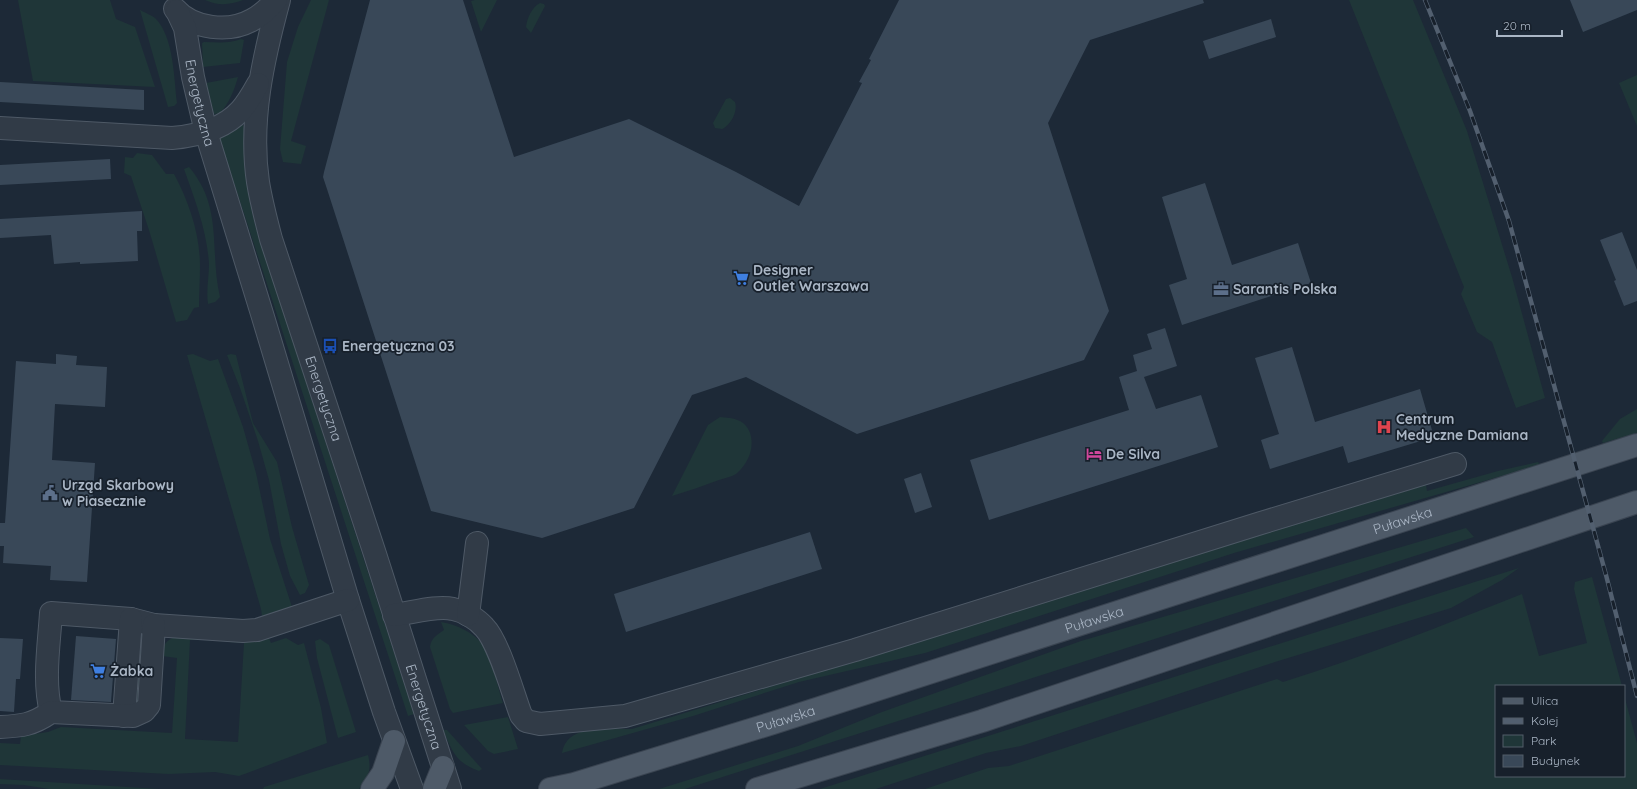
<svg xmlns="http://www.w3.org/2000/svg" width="1637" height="789" viewBox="0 0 1637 789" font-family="Quicksand,sans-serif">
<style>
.green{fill:#1f3638}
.building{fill:#394858}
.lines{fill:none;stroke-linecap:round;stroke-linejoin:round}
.minor-casing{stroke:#4e5966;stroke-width:24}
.major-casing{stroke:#3a4451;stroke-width:24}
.minor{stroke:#313b47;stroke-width:22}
.major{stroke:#4e5a68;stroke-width:22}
.rail-casing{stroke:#525f6f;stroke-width:4.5}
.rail{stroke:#17202b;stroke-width:3;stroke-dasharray:9;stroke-linecap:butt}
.labels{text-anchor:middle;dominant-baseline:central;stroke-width:3.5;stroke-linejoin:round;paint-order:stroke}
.street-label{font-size:14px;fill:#aab6c5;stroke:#17202b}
.poi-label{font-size:14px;font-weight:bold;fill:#aab6c5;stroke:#17202b;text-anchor:start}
</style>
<rect width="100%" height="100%" fill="#1d2937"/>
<g class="green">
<polygon points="18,0 110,0 116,19 135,27 155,87 33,81"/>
<path d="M205 0H243C230 5 218 6 205 0Z"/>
<polygon points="311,0 329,0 291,141 306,146 301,164 283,162 280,149 287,62 298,27"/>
<polygon points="475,0 497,0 481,32 471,1"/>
<polygon points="1349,0 1413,0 1467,131 1512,277 1545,398 1516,408 1492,342 1477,332 1461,294 1464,287"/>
<path d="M540 3 544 4 545 6 531 33 526 27C527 18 532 7 540 3Z"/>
<path d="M140 10C145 13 152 15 156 19 174 38 174 79 177 103L174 106 168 107Z"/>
<path d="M241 39 244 40 240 63 203 67 202 43 204 42C217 42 228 44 241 39Z"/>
<polygon points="1637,75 1637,126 1619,83"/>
<path d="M238 77C234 91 229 103 220 113L214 114 206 83Z"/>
<path d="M730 98 735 102C738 111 731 125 722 129L715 128 713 123 726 99Z"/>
<path d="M241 124 244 126C244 161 247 191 255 225L414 714 408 716 220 140V138Z"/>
<path d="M137 153 152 155 166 174H174C189 202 200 234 200 266 200 280 199 293 199 307L194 308 187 320 176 322 149 230 131 176 124 173 125 157 133 158Z"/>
<path d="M189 167C224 208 209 251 220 297L215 302 208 304C206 290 209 277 209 264 207 231 195 200 184 169Z"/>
<polygon points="193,354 210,361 218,359 243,427 256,473 270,539 292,607 262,616 261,609 187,355"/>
<polygon points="231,354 236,355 253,423 277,462 292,527 309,585 305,593 300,595 290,576 281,544 269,480 258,441 240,388 227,355"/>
<polygon points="1637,409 1637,433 1603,443 1602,441 1620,419"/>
<path d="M720 417C733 418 745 419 750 433 755 448 748 464 736 474 731 477 724 478 719 480 703 486 688 491 672 496L708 425Z"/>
<path d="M1538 462 1540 465 1234 553 925 653 799 682 693 716 562 753C567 723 609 729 632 729L894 649 1012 610 1426 485 1427 491 1498 471Z"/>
<polygon points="1466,528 1474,537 685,789 659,789 798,746 882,712 1081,641"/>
<polygon points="1519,568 1502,580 1451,608 1275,662 1021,746 986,753 876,789 820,789"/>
<path d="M1592 577 1622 686H1496V776H1624V695L1637 743V789H925L988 768 1009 766 1277 679 1283 682C1364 657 1443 625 1522 594L1539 656 1587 643 1574 589 1575 582Z"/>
<path d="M441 622C458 625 473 632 484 646 490 653 499 691 503 703L453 713 450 709 430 647C431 638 437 635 444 630Z"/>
<path d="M177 636 204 637V640H190L185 739 238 742 244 643 229 642V639L268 636 271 643 286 638 298 645 304 643 321 708 327 743 239 776 215 772 169 774 0 765V743L20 744 21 736 48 732 61 727 172 733 177 658 162 656C162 645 166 640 177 636Z"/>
<polygon points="141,637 143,640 142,693 138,700 132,706 137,639"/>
<polygon points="320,639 329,645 356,732 338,738 317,658 315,641"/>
<polygon points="508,717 518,749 494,754 488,751 464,725"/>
<path d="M443 730H447L482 769 479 771C456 763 452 751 443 730Z"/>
<path d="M368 755C372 771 368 776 359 789H263L264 787Z"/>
<polygon points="0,779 159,789 49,789 24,785 0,784"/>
</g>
<g class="building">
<polygon points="370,0 463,0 514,157 629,119 736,172 799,206 862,83 859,82 871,60 869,59 899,0 1203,0 1204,3 1090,40 1048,123 1109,311 1084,360 857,434 746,377 692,395 634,508 542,538 431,511 327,189 323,177 324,172"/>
<polygon points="1570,0 1637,0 1637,10 1583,32"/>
<polygon points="1271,19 1276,37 1209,59 1203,41"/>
<polygon points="0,82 144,90 144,110 0,102"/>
<polygon points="110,159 111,179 0,185 0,165"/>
<polygon points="1205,183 1232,265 1298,243 1311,283 1182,325 1169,285 1187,279 1162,197"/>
<polygon points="142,211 142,231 137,231 138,261 80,264 80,262 54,264 51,235 0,238 0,219"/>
<polygon points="1622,232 1637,270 1637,301 1624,306 1614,281 1616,280 1600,240"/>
<polygon points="1165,328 1177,366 1144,377 1156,409 1201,395 1218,447 989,520 970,460 1129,410 1119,377 1137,371 1133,355 1152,349 1147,334"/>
<polygon points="1292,347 1315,422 1420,389 1434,437 1348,463 1343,446 1270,469 1261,440 1279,434 1255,358"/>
<polygon points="56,354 77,356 76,365 107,367 105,407 55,404 52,460 95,463 87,582 50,580 51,566 3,563 4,546 0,546 0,523 5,523 16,361 56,364"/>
<polygon points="921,473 932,507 915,513 904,479"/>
<polygon points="810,532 822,569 626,632 614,594"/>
<polygon points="76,636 116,639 111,702 71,700"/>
<polygon points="0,638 23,639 20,679 16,679 14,712 0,711"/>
</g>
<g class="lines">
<defs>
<g id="minor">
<path id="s1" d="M279 0C263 59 249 121 258 182 261 201 266 220 271 239L375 554 450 789"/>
<path d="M175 9C193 29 229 33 252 20 262 15 269 8 276 0"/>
<path id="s2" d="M177 11 185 28 193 77 206 132 263 317 348 600 384 712 412 789"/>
<path d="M0 128 172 138C196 136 224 129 241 110 248 102 253 93 258 84"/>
<path d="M394 615C411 613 437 605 453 609 464 611 477 619 484 627 499 642 513 694 521 715L526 721 540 724 625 716 855 650 1261 523 1455 464"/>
<polyline points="468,615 477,543"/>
<path d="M51 712C43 681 49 645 51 613L131 619 154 625 243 631 257 630 348 600"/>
<polyline points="124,716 131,619"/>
<path d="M0 727C22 726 32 725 51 712L133 716 144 711 149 705 154 625"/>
</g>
<g id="major">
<polyline points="372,789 383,773 394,741"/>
<polyline points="434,789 443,767"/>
<path id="s3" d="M550 789 574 784 773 723 1637 445"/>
<polyline points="757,789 982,721 1637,502"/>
</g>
</defs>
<use href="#minor" class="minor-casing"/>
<use href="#major" class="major-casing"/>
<use href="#minor" class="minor"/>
<use href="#major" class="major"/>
<defs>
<polyline id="rail" points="1425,0 1470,111 1509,221 1606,575 1637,696"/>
</defs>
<use href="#rail" class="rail-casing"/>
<use href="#rail" class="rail"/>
</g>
<defs>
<symbol id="supermarket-bare" viewBox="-9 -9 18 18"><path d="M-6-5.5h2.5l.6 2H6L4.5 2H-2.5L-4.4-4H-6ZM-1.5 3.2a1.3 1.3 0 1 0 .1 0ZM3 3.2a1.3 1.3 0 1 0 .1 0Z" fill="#3f7fe0" stroke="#17202b" stroke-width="2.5" paint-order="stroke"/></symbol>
<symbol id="office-bare" viewBox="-9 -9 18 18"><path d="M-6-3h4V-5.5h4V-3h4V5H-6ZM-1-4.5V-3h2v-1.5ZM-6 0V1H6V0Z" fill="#5c6f8a" stroke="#17202b" stroke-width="2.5" paint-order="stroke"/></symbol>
<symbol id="bus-bare" viewBox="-9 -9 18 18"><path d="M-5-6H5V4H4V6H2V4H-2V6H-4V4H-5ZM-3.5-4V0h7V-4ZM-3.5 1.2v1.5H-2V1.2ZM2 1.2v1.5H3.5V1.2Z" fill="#1a4fb4" stroke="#17202b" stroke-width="2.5" paint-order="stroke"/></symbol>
<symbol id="hospital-bare" viewBox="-9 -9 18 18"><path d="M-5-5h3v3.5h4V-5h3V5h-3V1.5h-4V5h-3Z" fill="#e0444e" stroke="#17202b" stroke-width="2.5" paint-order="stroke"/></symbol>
<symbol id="hotel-bare" viewBox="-9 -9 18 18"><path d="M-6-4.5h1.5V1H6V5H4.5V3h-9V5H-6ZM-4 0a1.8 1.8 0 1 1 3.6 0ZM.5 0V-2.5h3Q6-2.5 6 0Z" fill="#d1479c" stroke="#17202b" stroke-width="2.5" paint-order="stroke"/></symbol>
<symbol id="civic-bare" viewBox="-9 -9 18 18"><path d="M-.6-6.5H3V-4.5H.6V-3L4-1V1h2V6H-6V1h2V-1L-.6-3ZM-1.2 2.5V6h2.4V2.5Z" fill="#5c6f8a" stroke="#17202b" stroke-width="2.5" paint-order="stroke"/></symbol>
</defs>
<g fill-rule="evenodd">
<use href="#supermarket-bare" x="730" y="267" width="22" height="22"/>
<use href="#office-bare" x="1210" y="278" width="22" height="22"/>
<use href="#bus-bare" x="319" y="335" width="22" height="22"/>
<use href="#hospital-bare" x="1373" y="416" width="22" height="22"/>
<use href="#hotel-bare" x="1083" y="443" width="22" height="22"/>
<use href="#civic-bare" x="39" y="482" width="22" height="22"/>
<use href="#supermarket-bare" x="87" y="660" width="22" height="22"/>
</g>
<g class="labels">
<g class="street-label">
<text stroke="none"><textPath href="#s2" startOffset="95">Energetyczna</textPath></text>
<text stroke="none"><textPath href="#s1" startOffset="411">Energetyczna</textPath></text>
<text stroke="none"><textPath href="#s3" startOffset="894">Puławska</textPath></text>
<text stroke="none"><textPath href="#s3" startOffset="570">Puławska</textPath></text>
<text stroke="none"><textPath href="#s1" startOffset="735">Energetyczna</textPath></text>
<text stroke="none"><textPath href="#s3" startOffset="246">Puławska</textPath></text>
</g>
<g class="poi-label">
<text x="753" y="270">Designer<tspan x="753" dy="16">Outlet Warszawa</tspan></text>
<text x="1233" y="289">Sarantis Polska</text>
<text x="342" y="346">Energetyczna 03</text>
<text x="1396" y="419">Centrum<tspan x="1396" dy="16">Medyczne Damiana</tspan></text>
<text x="1106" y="454">De Silva</text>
<text x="62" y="485">Urząd Skarbowy<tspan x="62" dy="16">w Piasecznie</tspan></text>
<text x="110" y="671">Żabka</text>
</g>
</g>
<rect x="1495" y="685" width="130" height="92" fill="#17202b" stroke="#525c69"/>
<rect x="1503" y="698" width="20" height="6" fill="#4e5a68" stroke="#525c69"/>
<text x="1531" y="705" font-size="12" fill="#aab6c5">Ulica</text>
<rect x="1503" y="718" width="20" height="6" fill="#525f6f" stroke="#525c69"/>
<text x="1531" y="725" font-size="12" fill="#aab6c5">Kolej</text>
<rect x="1503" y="735" width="20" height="12" fill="#1f3638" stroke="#525c69"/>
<text x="1531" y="745" font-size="12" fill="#aab6c5">Park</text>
<rect x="1503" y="755" width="20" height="12" fill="#394858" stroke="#525c69"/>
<text x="1531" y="765" font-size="12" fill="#aab6c5">Budynek</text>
<path d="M1497 30v6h65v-6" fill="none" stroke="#aab6c5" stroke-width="2"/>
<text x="1503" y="30" font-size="12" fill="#aab6c5" stroke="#17202b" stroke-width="3" paint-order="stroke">20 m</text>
</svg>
